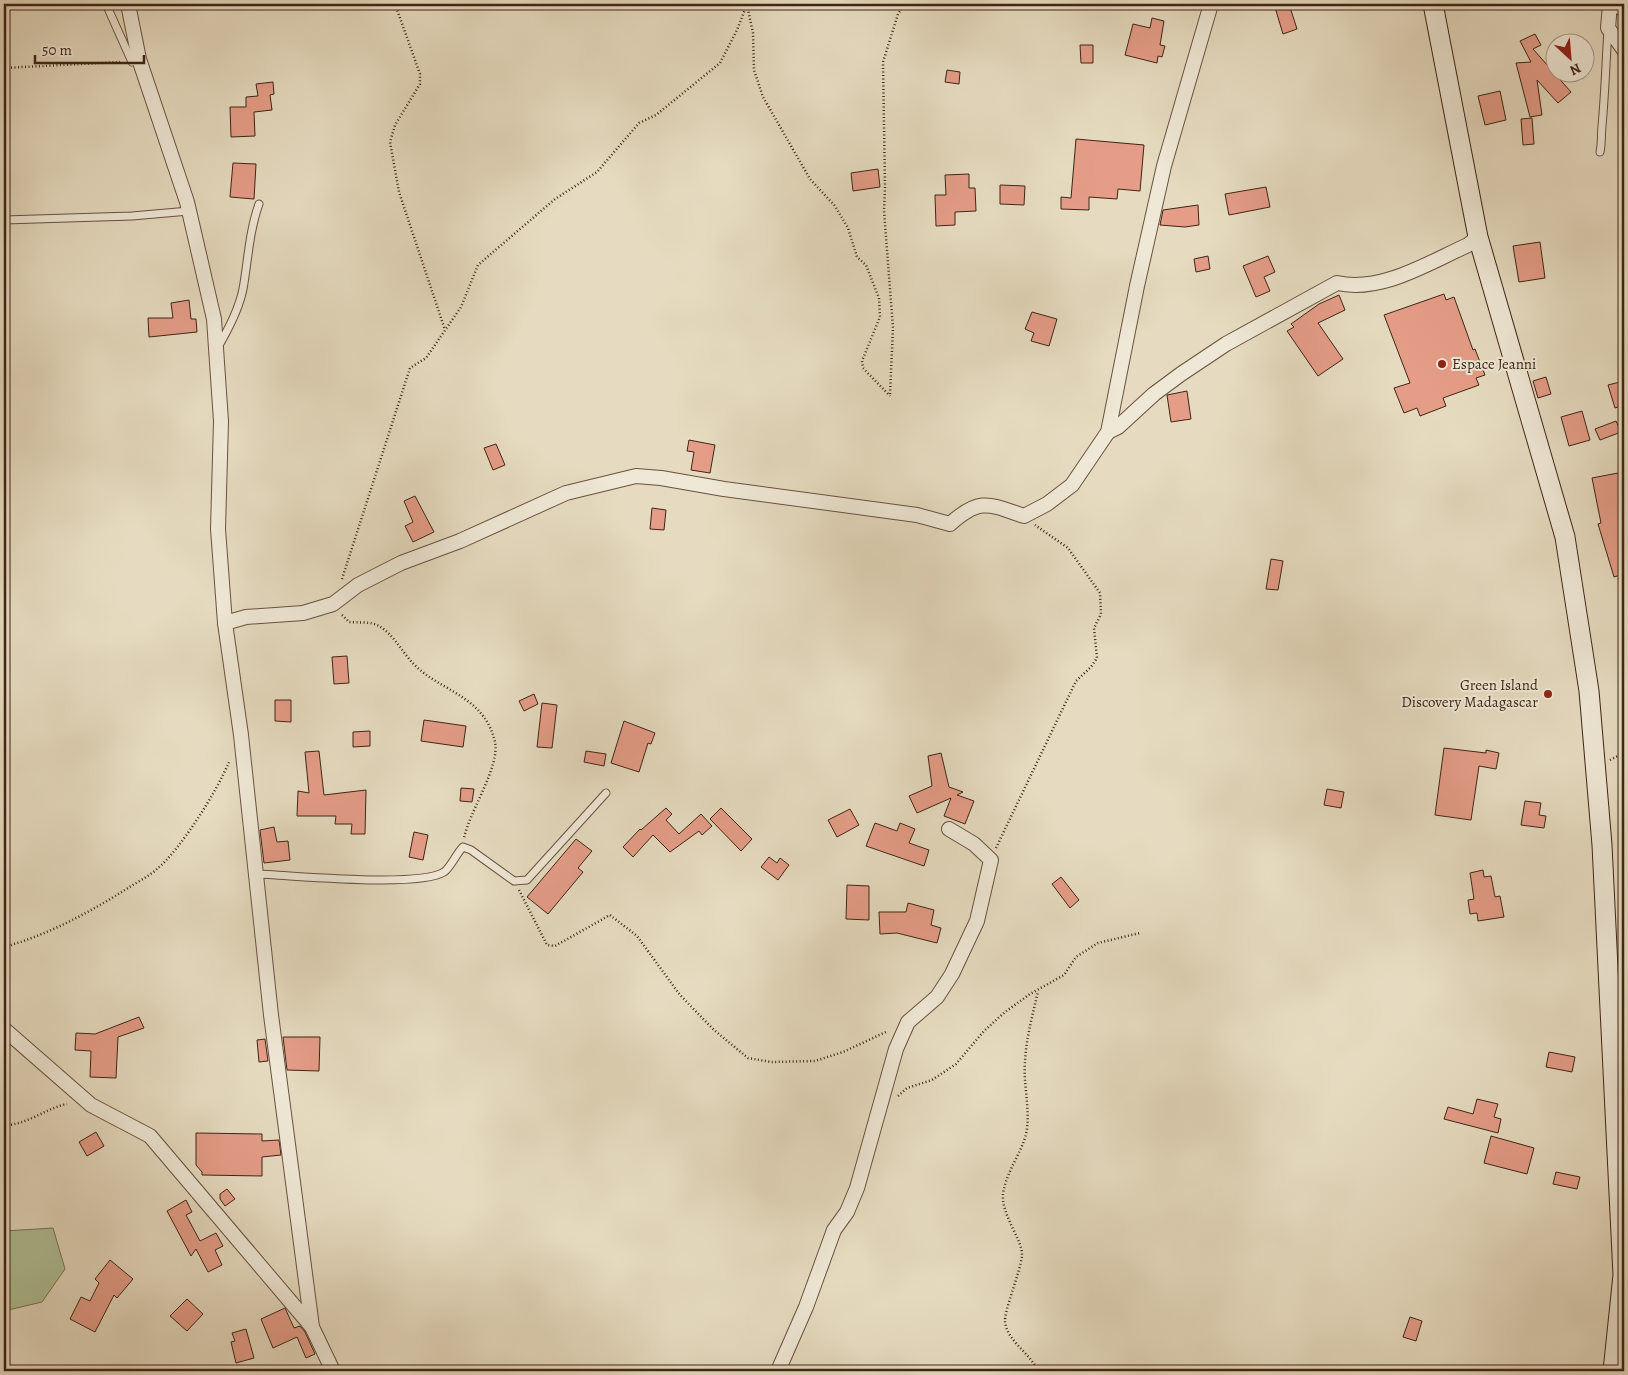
<svg xmlns="http://www.w3.org/2000/svg" width="1628" height="1375" viewBox="0 0 1628 1375" font-family="Alegreya,serif">
<style>
.green{fill:#b0c197;stroke:#777356}
.building{fill:#e59d88;stroke:#3e2515}
.lines{fill:none;stroke-linecap:round;stroke-linejoin:round}
.lane-casing{stroke:#685240;stroke-width:9}
.street-casing{stroke:#685240;stroke-width:16}
.secondary-casing{stroke:#3e2515;stroke-width:21}
.path{stroke:#3e2515;stroke-width:2.5;stroke-dasharray:1 2.5;stroke-linecap:butt}
.lane{stroke:#efe8d6;stroke-width:7}
.street{stroke:#efe8d6;stroke-width:14}
.secondary{stroke:#efe8d6;stroke-width:19}
.poi-dot{fill:#8f2418;stroke:#efe8d6;stroke-width:2}
.labels{text-anchor:middle;dominant-baseline:central;stroke-width:4;stroke-linejoin:round;paint-order:stroke}
.poi-label{font-size:15px;fill:#3e2515;stroke:#efe8d6;text-anchor:start}
</style>
<rect width="100%" height="100%" fill="#e6dbc0"/>
<filter id="stains"><feTurbulence type="fractalNoise" baseFrequency=".004" numOctaves="4"/><feColorMatrix values="0 0 0 0 .2 0 0 0 0 .09 0 0 0 0 .02 0 0 0 .5 -.17"/></filter>
<radialGradient id="worn" r=".72"><stop offset=".6" stop-color="#630" stop-opacity="0"/><stop offset="1" stop-color="#630" stop-opacity=".3"/></radialGradient>
<polygon class="green" points="53,1228 65,1269 42,1302 4,1311 4,1231"/>
<g class="building">
<polygon points="1274,4 1289,4 1297,29 1283,34"/>
<polygon points="1152,18 1164,21 1160,45 1165,46 1162,57 1158,56 1157,63 1125,55 1133,24 1150,28"/>
<polygon points="1535,34 1541,45 1533,49 1571,92 1558,103 1537,80 1542,115 1530,117 1516,63 1531,62 1520,41"/>
<polygon points="1080,45 1093,45 1093,63 1081,63"/>
<polygon points="947,70 960,72 959,84 945,82"/>
<polygon points="273,82 274,94 270,95 272,110 254,112 255,136 231,137 230,107 246,107 246,97 258,96 256,84"/>
<polygon points="1500,91 1506,120 1485,125 1478,96"/>
<polygon points="1532,118 1534,144 1523,145 1521,119"/>
<polygon points="1076,139 1144,145 1140,191 1118,189 1117,199 1089,197 1089,210 1061,209 1061,197 1071,198"/>
<polygon points="233,163 256,164 254,199 230,197"/>
<polygon points="878,169 880,187 853,191 851,173"/>
<polygon points="969,174 969,188 975,188 976,211 955,212 955,225 936,226 935,195 946,195 945,175"/>
<polygon points="1000,185 1025,186 1024,205 1000,204"/>
<polygon points="1266,187 1270,207 1229,215 1225,194"/>
<polygon points="1198,205 1199,225 1185,227 1160,225 1163,210"/>
<polygon points="1540,242 1545,278 1519,282 1513,246"/>
<polygon points="1208,256 1210,269 1196,272 1194,259"/>
<polygon points="1268,256 1275,272 1264,277 1270,291 1256,297 1243,266"/>
<polygon points="1444,294 1446,300 1454,297 1473,350 1475,349 1485,375 1476,378 1479,385 1443,398 1446,406 1420,416 1417,408 1404,413 1394,388 1410,383 1384,315"/>
<polygon points="1339,295 1345,310 1318,323 1343,359 1318,376 1287,331 1294,327 1291,324 1319,304"/>
<polygon points="189,300 191,319 196,319 197,332 149,337 148,318 173,318 171,303"/>
<polygon points="1032,312 1057,319 1049,346 1031,341 1034,333 1025,329"/>
<polygon points="1546,377 1551,394 1538,398 1533,381"/>
<polygon points="1624,381 1624,405 1615,408 1608,385"/>
<polygon points="1187,391 1191,419 1171,422 1167,395"/>
<polygon points="1582,411 1590,440 1569,446 1561,417"/>
<polygon points="1616,421 1621,432 1600,440 1595,429"/>
<polygon points="689,440 715,445 710,473 691,470 694,452 687,451"/>
<polygon points="496,444 505,465 493,470 484,448"/>
<polygon points="1618,473 1624,508 1624,574 1614,577 1598,524 1601,523 1592,478"/>
<polygon points="415,496 434,532 413,542 405,526 413,522 404,501"/>
<polygon points="652,508 666,510 664,530 650,529"/>
<polygon points="1271,559 1283,561 1278,590 1266,589"/>
<polygon points="347,656 349,683 334,684 332,657"/>
<polygon points="534,694 538,704 524,711 519,701"/>
<polygon points="275,700 291,700 291,722 275,721"/>
<polygon points="542,703 557,705 552,748 537,747"/>
<polygon points="424,720 466,726 463,747 421,741"/>
<polygon points="624,721 655,733 651,744 648,743 639,772 611,763"/>
<polygon points="370,731 370,746 353,747 353,732"/>
<polygon points="1444,748 1486,753 1486,750 1499,753 1496,769 1479,766 1471,820 1435,815"/>
<polygon points="319,751 324,795 366,790 365,834 351,834 352,824 335,824 336,816 297,816 298,791 309,793 305,752"/>
<polygon points="586,751 606,754 604,766 584,762"/>
<polygon points="941,753 949,787 963,792 957,795 974,801 965,824 944,816 951,798 917,813 909,796 932,786 928,756"/>
<polygon points="461,788 474,789 472,802 460,801"/>
<polygon points="1327,789 1344,792 1341,808 1324,805"/>
<polygon points="1525,801 1541,803 1539,815 1546,816 1544,828 1521,825"/>
<polygon points="666,808 672,814 666,820 679,834 701,814 712,826 702,835 699,831 670,852 653,835 633,857 623,847 640,829 641,830"/>
<polygon points="721,808 752,839 741,851 710,819"/>
<polygon points="850,809 859,825 837,837 828,820"/>
<polygon points="875,823 897,831 900,823 915,829 909,843 929,850 924,866 866,846"/>
<polygon points="274,827 277,842 288,841 290,860 264,863 260,830"/>
<polygon points="414,832 428,835 423,860 409,857"/>
<polygon points="576,839 592,851 578,868 583,872 548,914 527,897"/>
<polygon points="769,857 777,863 780,858 789,865 778,880 761,867"/>
<polygon points="1483,870 1484,877 1491,876 1495,897 1500,896 1504,917 1478,921 1477,913 1470,914 1468,900 1474,899 1470,873"/>
<polygon points="1061,877 1079,900 1070,908 1052,884"/>
<polygon points="847,885 869,886 869,920 846,919"/>
<polygon points="908,903 934,910 931,925 941,928 937,943 897,933 880,934 879,912 906,912"/>
<polygon points="139,1017 144,1028 118,1037 116,1078 90,1077 91,1051 75,1050 76,1033 95,1034"/>
<polygon points="283,1037 320,1037 319,1071 287,1070"/>
<polygon points="265,1039 268,1061 259,1062 257,1040"/>
<polygon points="1549,1052 1575,1057 1572,1072 1546,1067"/>
<polygon points="1477,1099 1498,1104 1494,1117 1501,1119 1498,1133 1444,1119 1448,1107 1473,1114"/>
<polygon points="96,1132 104,1146 87,1156 79,1142"/>
<polygon points="196,1133 262,1134 262,1141 279,1140 281,1155 262,1157 262,1176 202,1175 202,1172 196,1165"/>
<polygon points="1491,1136 1534,1148 1527,1174 1484,1163"/>
<polygon points="1556,1172 1580,1177 1577,1189 1553,1184"/>
<polygon points="227,1189 235,1199 225,1206 220,1199 220,1194"/>
<polygon points="186,1200 192,1212 186,1215 200,1241 216,1233 223,1246 215,1250 222,1265 208,1272 196,1249 191,1256 167,1211"/>
<polygon points="110,1260 133,1279 117,1298 114,1295 95,1332 70,1319 81,1297 90,1301 99,1283 95,1279"/>
<polygon points="187,1299 203,1314 187,1331 170,1316"/>
<polygon points="285,1308 294,1328 300,1326 305,1332 315,1354 306,1358 297,1337 273,1348 261,1319"/>
<polygon points="1410,1317 1422,1321 1416,1341 1403,1337"/>
<polygon points="246,1329 254,1358 236,1363 231,1342 235,1341 232,1333"/>
</g>
<g class="lines">
<defs>
<g id="lane">
<polyline points="106,4 132,62"/>
<path d="M1600 152C1602 143 1601 135 1602 126 1605 93 1606 61 1608 29"/>
<polyline points="4,220 132,216 189,211"/>
<path d="M218 347C228 330 239 309 243 289 248 261 249 232 259 204"/>
<path d="M256 874C292 875 418 888 444 872 451 867 456 854 463 847L471 850 514 881 527 880 606 793"/>
</g>
<g id="street">
<polyline points="128,4 139,59 187,202 214,319 221,421 218,529 225,623 241,735 271,1015 312,1327 333,1371"/>
<polyline points="1610,4 1608,28 1624,50"/>
<path d="M1108 432 1118 427 1154 394 1181 374 1226 344 1337 283C1381 293 1428 263 1468 245L1478 237"/>
<path d="M225 623 246 617 303 613 333 604 358 585 401 563 460 541 566 493 636 476 661 478 724 489 917 515 950 524C980 497 989 504 1024 516L1047 504 1072 485 1108 432 1137 286 1164 166 1211 4"/>
<polyline points="4,1029 91,1105 150,1136 312,1327"/>
<polyline points="778,1371 806,1307 834,1230 847,1212 857,1188 896,1049 908,1022 937,997 952,974 977,921 991,860 974,844 949,829"/>
</g>
<g id="secondary">
<polyline points="1433,4 1478,237 1565,537 1589,691 1602,845 1623,1275 1613,1371"/>
<polyline points="1618,4 1624,6"/>
</g>
</defs>
<use href="#lane" class="lane-casing"/>
<use href="#street" class="street-casing"/>
<use href="#secondary" class="secondary-casing"/>
<g class="path">
<polyline points="395,4 420,74 420,84 395,125 390,142 399,192 445,330"/>
<polyline points="747,5 753,33 754,70 763,97 810,179 835,206 848,228 857,257 866,265 879,298 880,317 862,361 863,368 890,396"/>
<polyline points="4,68 120,62"/>
<polyline points="890,394 893,328 884,211 885,187 883,62 898,14 905,4"/>
<polyline points="342,579 410,368 426,358 461,307 478,265 555,199 597,172 639,123 656,115 720,63 737,30 747,4"/>
<path d="M342 615 349 622C357 623 371 621 379 626 396 636 404 657 420 670 448 693 485 699 495 742 500 767 470 810 464 838"/>
<polyline points="1610,760 1624,753"/>
<polyline points="996,848 1076,681 1091,667 1097,658 1094,628 1101,614 1100,593 1068,548 1035,525"/>
<polyline points="519,890 547,945 555,946 610,915 637,936 680,995 714,1030 748,1058 771,1062 815,1061 843,1052 888,1031"/>
<path d="M4 947C48 935 90 912 128 888 137 882 148 877 157 869 181 849 217 791 229 762"/>
<polyline points="898,1096 907,1088 932,1080 956,1064 984,1031 1005,1012 1030,994 1064,975 1076,957 1098,943 1140,933"/>
<path d="M4 1125C25 1126 46 1108 67 1104"/>
<polyline points="4,1129 7,1126"/>
<path d="M1038 1371C1030 1353 1008 1342 1005 1322 1004 1311 1020 1273 1022 1256 1023 1240 1001 1215 1003 1194 1006 1172 1022 1152 1026 1134 1031 1113 1023 1084 1025 1062 1026 1038 1033 1014 1038 991"/>
</g>
<use href="#lane" class="lane"/>
<use href="#street" class="street"/>
<use href="#secondary" class="secondary"/>
</g>
<g class="poi-dot">
<circle cx="1442" cy="364" r="5"/>
<circle cx="1548" cy="694" r="5"/>
</g>
<g class="labels">
<g class="poi-label">
<text x="1452" y="364">Espace Jeanni</text>
<text x="1538" y="685" text-anchor="end">Green Island<tspan x="1538" dy="17">Discovery Madagascar</tspan></text>
</g>
</g>
<rect width="1628" height="1375" fill="none" stroke="#e6dbc0" stroke-width="20"/>
<rect x="5" y="5" width="1618" height="1365" fill="none" stroke="#3e2515" stroke-width="2.5"/>
<rect x="10" y="10" width="1608" height="1355" fill="none" stroke="#3e2515"/>
<g transform="translate(1570 58) rotate(154)"><circle r="24" fill="#efe8d6" stroke="#a89a89"/>
<path d="M0-4L9 19L0 12L-9 19Z" fill="#8f2418"/>
<text y="-8" font-size="14" font-weight="bold" text-anchor="middle" fill="#3e2515">N</text>
</g>
<path d="M35 55v8h109v-8" fill="none" stroke="#3e2515" stroke-width="2.5"/>
<text x="42" y="55" font-size="15" fill="#3e2515" stroke="#efe8d6" stroke-width="4" paint-order="stroke">50 m</text>
<rect width="100%" height="100%" filter="url(#stains)"/>
<rect width="100%" height="100%" fill="url(#worn)"/>
</svg>
